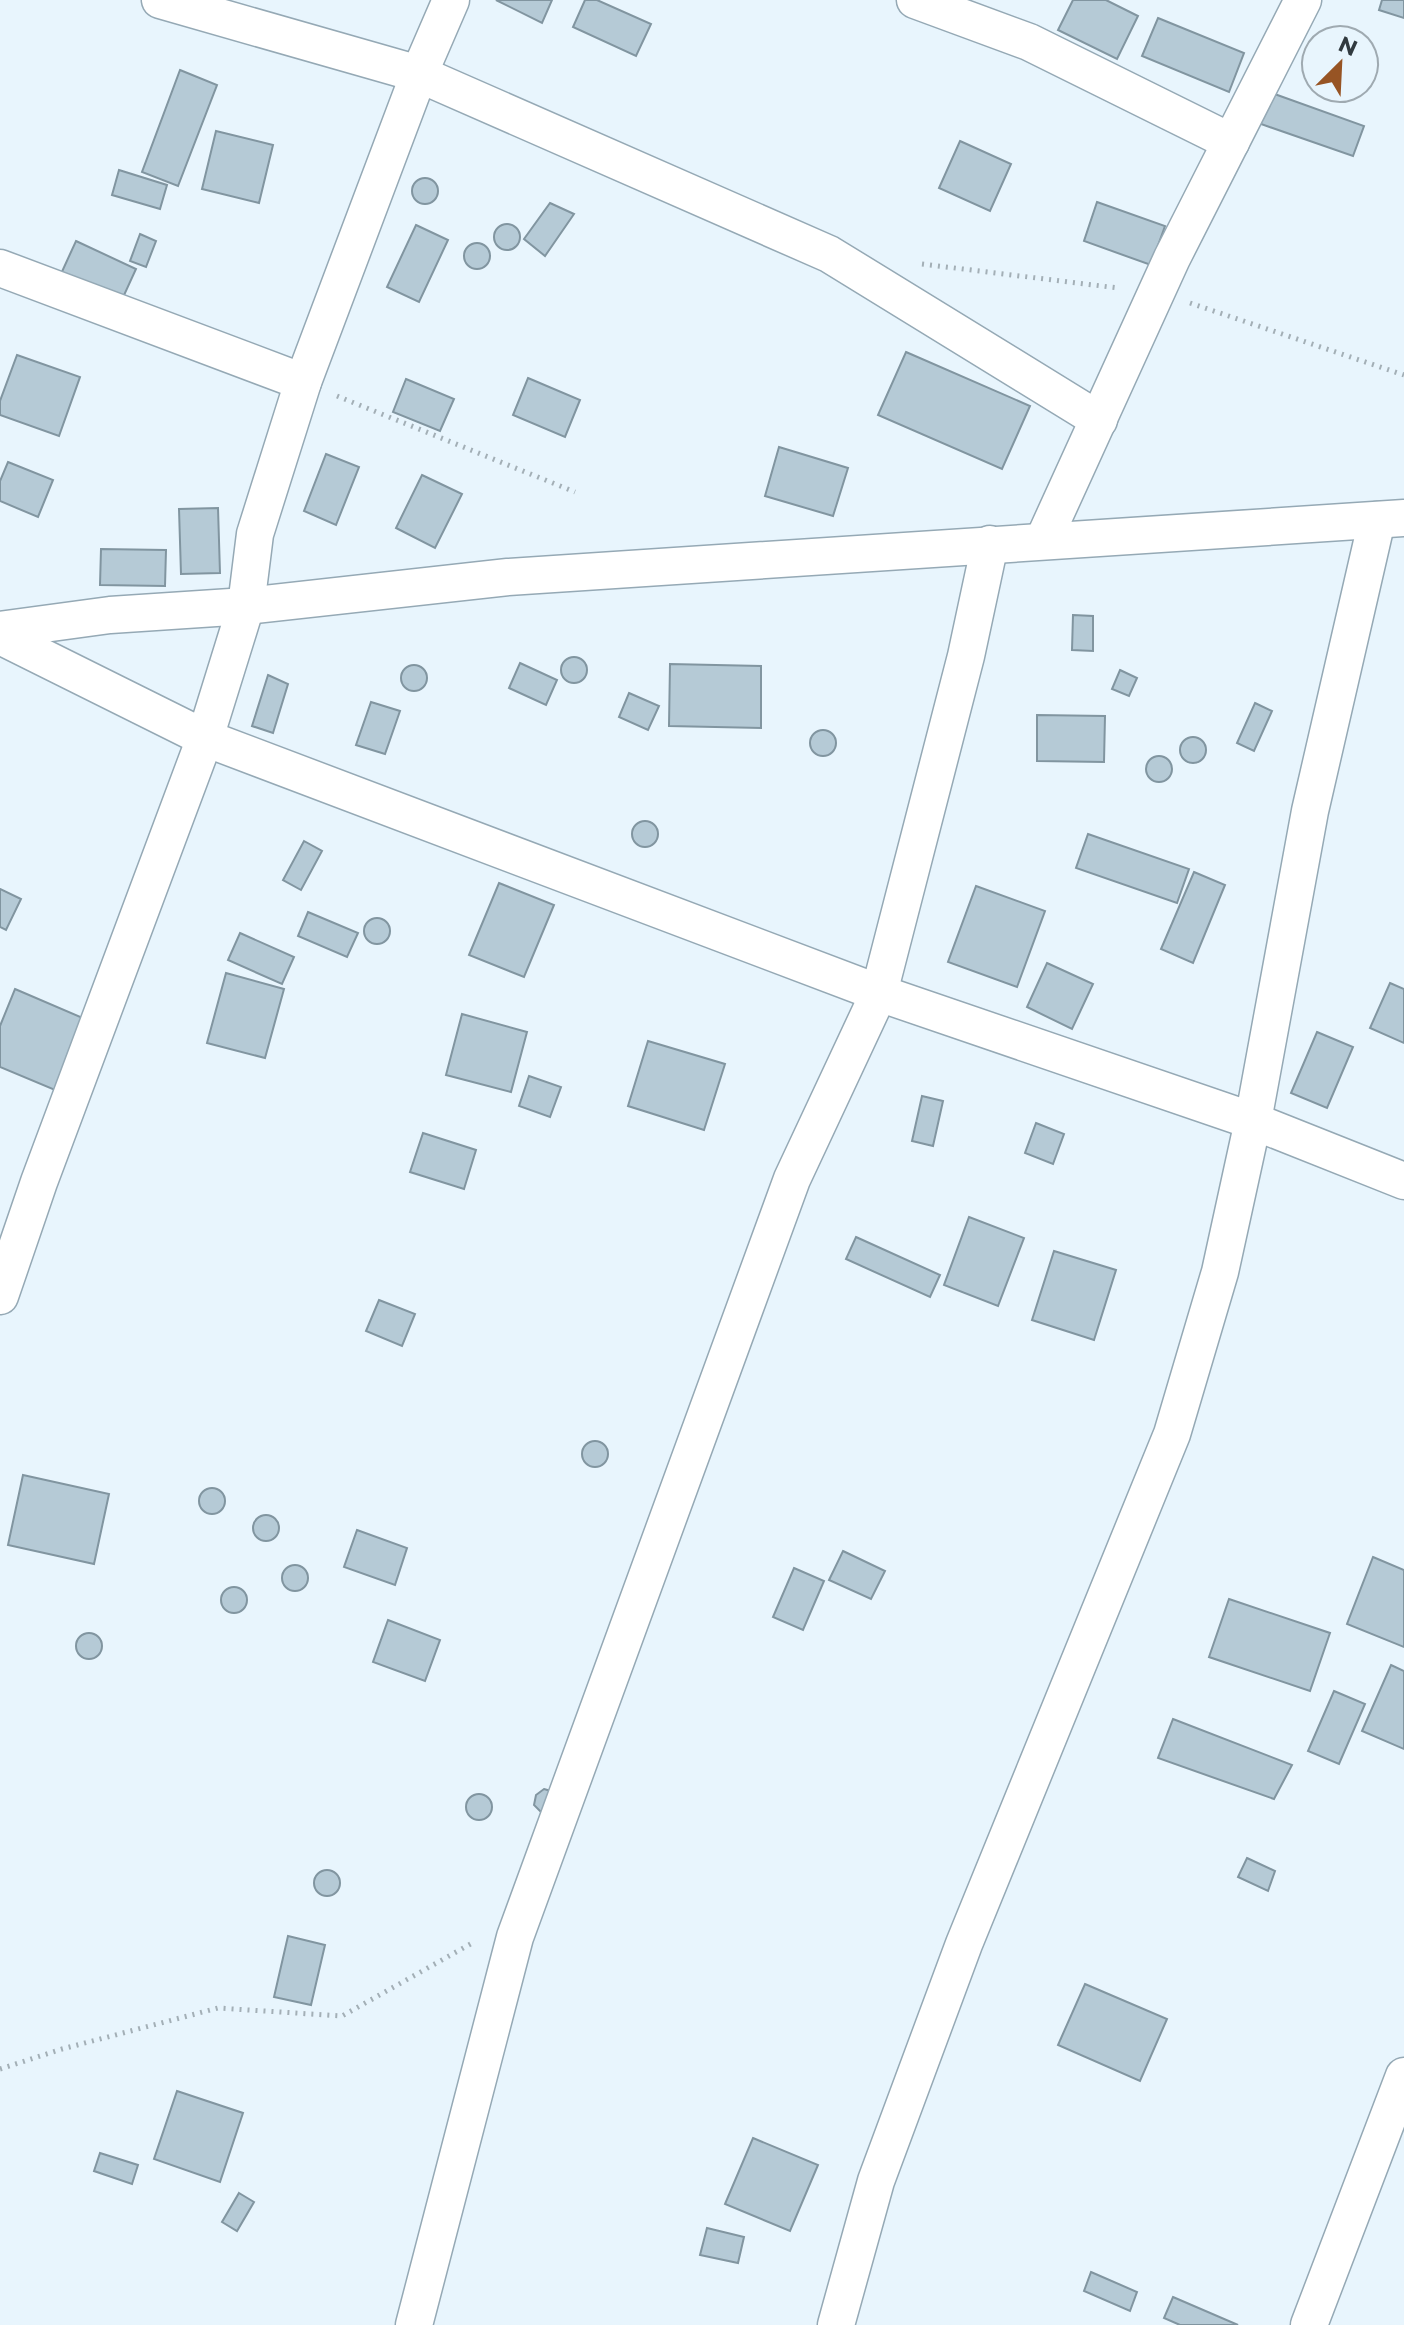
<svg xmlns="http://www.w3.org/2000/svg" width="1404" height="2325" viewBox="0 0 1404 2325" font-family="Montserrat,sans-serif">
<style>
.building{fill:#b5cad6;stroke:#8195a0;stroke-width:2}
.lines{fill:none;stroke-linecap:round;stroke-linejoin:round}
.street-casing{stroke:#95a9b5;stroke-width:39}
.path{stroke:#a3afb6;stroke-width:5;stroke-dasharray:2 6;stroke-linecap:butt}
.street{stroke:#fff;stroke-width:36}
</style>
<rect width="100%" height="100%" fill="#e8f5fd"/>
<g class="building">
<polygon points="496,0 552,0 542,23"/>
<polygon points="585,0 597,0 651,24 636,56 573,27"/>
<polygon points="1073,0 1106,0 1138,16 1117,59 1058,30"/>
<polygon points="1382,0 1404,0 1404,18 1379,10"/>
<polygon points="1158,18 1244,53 1229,92 1142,56"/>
<polygon points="180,70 217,85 178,186 142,172"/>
<polygon points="1269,92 1364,126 1353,156 1258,123"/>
<polygon points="216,131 273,145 259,203 202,189"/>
<polygon points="960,141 1011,164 990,211 939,188"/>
<polygon points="119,170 167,185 160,209 112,195"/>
<circle cx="425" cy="191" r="13"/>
<polygon points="1097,202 1165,226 1151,265 1084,241"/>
<polygon points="550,203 574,214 545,256 524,239"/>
<circle cx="507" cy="237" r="13"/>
<polygon points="416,225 448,240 419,302 387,287"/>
<polygon points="140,234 156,241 146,267 130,261"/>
<polygon points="76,241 136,269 120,304 60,276"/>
<circle cx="477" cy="256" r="13"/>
<polygon points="906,352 1030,406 1002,469 878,415"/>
<polygon points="17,355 80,377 59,436 0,415 0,401"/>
<polygon points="528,378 580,400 565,437 513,415"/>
<polygon points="406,379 454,399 440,431 393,412"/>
<polygon points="779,447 848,468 833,516 765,496"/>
<polygon points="326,454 359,467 336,525 304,511"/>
<polygon points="8,462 53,480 38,517 0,501 0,481"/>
<polygon points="422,475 462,494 435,548 396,528"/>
<polygon points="218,508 220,573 181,574 179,509"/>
<polygon points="101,549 166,550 165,586 100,585"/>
<polygon points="1073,615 1093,616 1093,651 1072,650"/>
<circle cx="574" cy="670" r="13"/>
<polygon points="520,663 557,680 546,705 509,688"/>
<polygon points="670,664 761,666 761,728 669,726"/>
<circle cx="414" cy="678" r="13"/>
<polygon points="1120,670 1137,678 1129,696 1112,689"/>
<polygon points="268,675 288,684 273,733 252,726"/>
<polygon points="629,693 659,706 648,730 619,717"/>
<polygon points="371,702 400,711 385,754 356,745"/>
<polygon points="1255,703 1272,711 1254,751 1237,743"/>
<polygon points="1037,715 1105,716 1104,762 1037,761"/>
<circle cx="823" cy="743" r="13"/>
<circle cx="1193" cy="750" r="13"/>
<circle cx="1159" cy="769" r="13"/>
<circle cx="645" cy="834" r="13"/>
<polygon points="1088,834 1189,869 1177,903 1076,868"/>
<polygon points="304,841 322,851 301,890 283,880"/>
<polygon points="1194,872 1225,885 1193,963 1161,949"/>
<polygon points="499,883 554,905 524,977 469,955"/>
<polygon points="976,886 1045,911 1017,987 948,962"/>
<polygon points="0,889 21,899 6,930 0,927"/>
<polygon points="308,912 358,933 347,957 298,936"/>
<circle cx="377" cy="931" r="13"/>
<polygon points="240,933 294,957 282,984 228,960"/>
<polygon points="1047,963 1093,984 1072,1029 1027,1007"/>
<polygon points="226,973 284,989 265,1058 207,1043"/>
<polygon points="1390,983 1404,989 1404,1043 1370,1028"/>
<polygon points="15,989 85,1019 55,1090 0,1067 0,1026"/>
<polygon points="462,1014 527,1032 511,1092 446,1075"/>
<polygon points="1317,1032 1353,1047 1327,1108 1291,1093"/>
<polygon points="648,1041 725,1064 704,1130 628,1106"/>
<polygon points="529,1076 561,1087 550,1117 519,1106"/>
<polygon points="922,1096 943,1101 933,1146 912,1141"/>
<polygon points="1036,1123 1064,1134 1053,1164 1025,1153"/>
<polygon points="423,1133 476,1150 464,1189 410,1172"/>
<polygon points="969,1217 1024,1238 998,1306 944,1285"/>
<polygon points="856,1237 940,1275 930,1297 846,1259"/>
<polygon points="1054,1251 1116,1270 1094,1340 1032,1320"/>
<polygon points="379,1300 415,1314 402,1346 366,1331"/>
<circle cx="595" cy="1454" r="13"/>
<polygon points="23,1475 109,1494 94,1564 8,1545"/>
<circle cx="212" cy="1501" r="13"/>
<circle cx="266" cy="1528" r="13"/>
<polygon points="357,1530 407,1548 395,1585 344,1567"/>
<polygon points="843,1551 885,1571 871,1599 829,1580"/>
<polygon points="1373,1557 1404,1570 1404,1647 1347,1624"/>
<circle cx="295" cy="1578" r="13"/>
<polygon points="794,1568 824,1581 803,1630 773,1617"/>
<circle cx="234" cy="1600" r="13"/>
<polygon points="1229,1599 1330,1633 1310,1691 1209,1657"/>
<polygon points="388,1620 440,1640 425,1681 373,1662"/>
<circle cx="89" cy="1646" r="13"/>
<polygon points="1391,1665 1404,1671 1404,1749 1362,1731"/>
<polygon points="1334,1691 1365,1704 1339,1764 1308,1751"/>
<polygon points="1173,1719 1292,1765 1274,1799 1158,1758"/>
<polygon points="544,1789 554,1792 544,1815 534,1805 536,1795"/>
<circle cx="479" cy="1807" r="13"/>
<polygon points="1247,1858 1275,1871 1268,1891 1238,1877"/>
<circle cx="327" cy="1883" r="13"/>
<polygon points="288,1936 325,1945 311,2005 274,1997"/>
<polygon points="1085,1984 1167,2019 1140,2081 1058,2045"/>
<polygon points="177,2091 243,2113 220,2182 154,2159"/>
<polygon points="753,2138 818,2165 790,2231 725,2204"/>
<polygon points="100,2153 138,2165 132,2184 94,2171"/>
<polygon points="239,2193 254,2202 237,2231 222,2222"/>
<polygon points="707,2228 744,2237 738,2263 700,2255"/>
<polygon points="1091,2272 1137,2292 1130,2311 1084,2291"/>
<polygon points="1173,2297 1238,2325 1180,2325 1164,2318"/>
</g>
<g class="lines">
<defs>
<g id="street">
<polyline points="160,0 419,74 829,254 1099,420"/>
<polyline points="915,0 1029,42 1231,142"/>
<polyline points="0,268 303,382"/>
<polyline points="1043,541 1172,258 1303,0"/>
<polyline points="0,630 110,615 246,606 508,577 1404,518"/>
<polyline points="0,636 205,738 879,993 1253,1121 1404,1181"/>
<polyline points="0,1296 39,1182 205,738 246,606 255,534 303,382 419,74 451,0"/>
<polyline points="414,2325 515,1937 792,1179 879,993 966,656 990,544"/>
<polyline points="836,2325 876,2181 964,1944 1172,1434 1220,1272 1253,1121 1310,811 1377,520"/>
<polyline points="1309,2325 1404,2076"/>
</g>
</defs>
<use href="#street" class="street-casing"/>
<g class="path">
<polyline points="922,264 1118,288"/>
<polyline points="1190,303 1404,375"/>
<polyline points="337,396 575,492"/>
<polyline points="0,2069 62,2049 218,2008 342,2016 474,1942"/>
</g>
<use href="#street" class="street"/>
</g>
<g transform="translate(1340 64) rotate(24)"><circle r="38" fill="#e8f5fd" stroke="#9faab1" stroke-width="2"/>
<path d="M0-6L14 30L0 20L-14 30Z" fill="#975424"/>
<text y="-12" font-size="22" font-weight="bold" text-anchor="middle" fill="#313a3f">N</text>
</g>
</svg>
